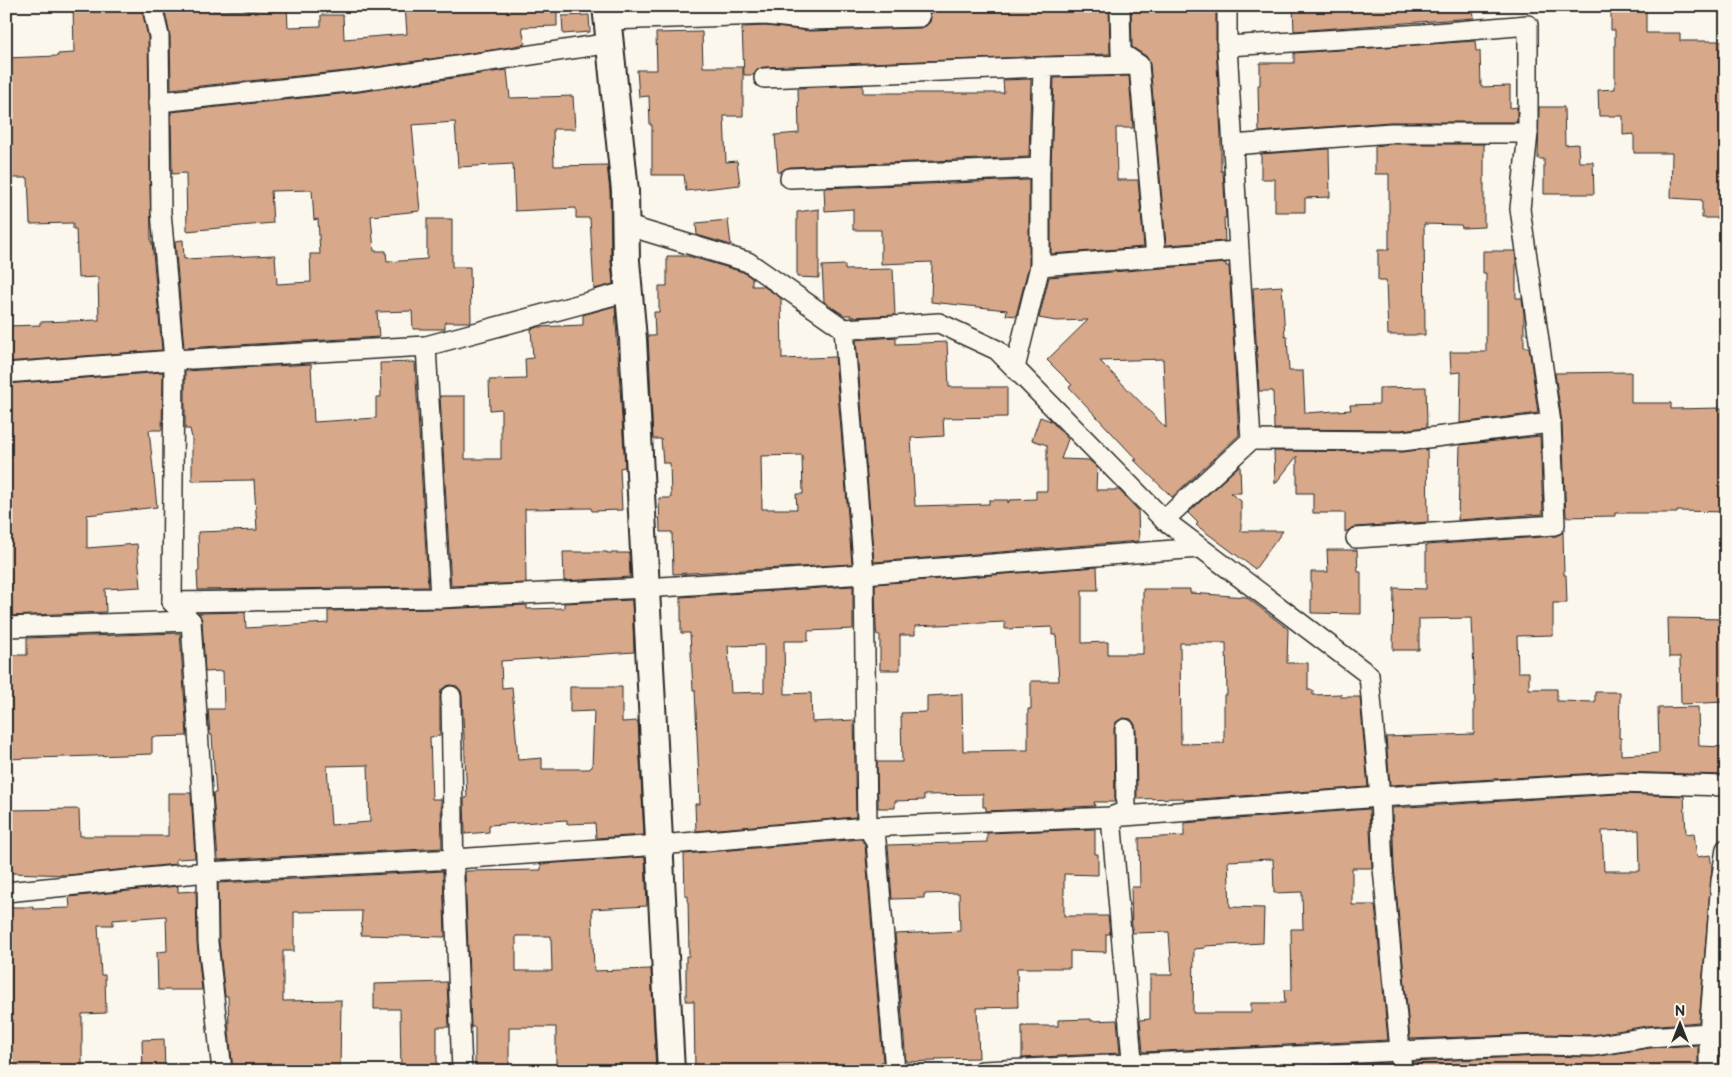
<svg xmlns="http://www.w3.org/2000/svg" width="1732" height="1077" viewBox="0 0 1732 1077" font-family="'Balsamiq Sans',sans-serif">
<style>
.building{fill:#d7a88a;stroke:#2b2b2b;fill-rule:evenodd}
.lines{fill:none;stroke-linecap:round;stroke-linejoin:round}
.minor-casing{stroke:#2b2b2b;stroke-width:22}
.secondary-casing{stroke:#2b2b2b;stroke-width:30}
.minor{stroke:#fbf7ec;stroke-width:19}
.secondary{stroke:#fbf7ec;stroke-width:26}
</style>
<rect width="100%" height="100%" fill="#fbf7ec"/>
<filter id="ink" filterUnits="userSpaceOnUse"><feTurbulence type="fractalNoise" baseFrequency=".02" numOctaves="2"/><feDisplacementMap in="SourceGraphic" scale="10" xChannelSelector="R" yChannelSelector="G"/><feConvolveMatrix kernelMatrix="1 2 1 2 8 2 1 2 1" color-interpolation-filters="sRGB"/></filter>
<g filter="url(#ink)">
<g class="building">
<polygon points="73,6 141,6 148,37 151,242 152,242 162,350 6,362 6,326 40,325 40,322 99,320 98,277 78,278 76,229 73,229 73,223 30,224 28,178 8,178 6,58 58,56 58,54 74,53"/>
<polygon points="164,6 213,6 214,11 256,10 256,7 287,6 288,27 321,26 321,15 343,15 344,39 407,34 405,6 522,6 522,9 557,8 557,26 522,27 525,44 505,48 356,70 171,89 170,36"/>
<polygon points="922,6 1109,6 1110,54 764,67 758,69 754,75 744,75 742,27 766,26 810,31 920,28 926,26 930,22 931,17 929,11"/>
<polygon points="1131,6 1216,6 1216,47 1221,136 1221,171 1223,171 1226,218 1224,218 1225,241 1166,245 1150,64 1146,56 1132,47"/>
<polygon points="1293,6 1473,6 1474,18 1294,31"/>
<polygon points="1611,6 1646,6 1646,33 1680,33 1680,41 1726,41 1726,218 1702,218 1702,200 1671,198 1672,153 1634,153 1634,134 1623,135 1623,116 1599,116 1598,90 1615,89 1615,30 1611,30"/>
<polygon points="589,15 590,32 563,34 562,16"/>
<polygon points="702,32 703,67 743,67 743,116 724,116 726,162 737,161 740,185 686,191 684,175 652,175 652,125 650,125 649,96 639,97 637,70 657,70 656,33"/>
<polygon points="1475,41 1476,51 1480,51 1481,87 1510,86 1510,108 1517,107 1517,122 1390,122 1259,132 1258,85 1260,85 1260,63 1294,63 1294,53"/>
<polygon points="507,70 510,98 573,96 575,129 553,129 554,166 607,165 610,192 611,261 613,284 594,289 590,218 576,218 576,208 515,211 513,164 458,167 455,122 412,125 420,211 371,216 374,251 386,251 387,262 427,259 427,219 452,219 452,267 470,267 471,322 445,322 445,329 413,329 412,311 377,312 379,337 184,348 175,241 183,240 184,259 275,255 277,284 311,282 310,254 320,254 318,219 314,220 312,190 271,191 273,223 187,231 186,173 172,174 171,112 359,92"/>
<polygon points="1129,76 1133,128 1116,128 1117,180 1138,180 1144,247 1051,254 1051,168 1054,78"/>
<polygon points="1031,79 1029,157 790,167 778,173 775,135 799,133 798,88 863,85 863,93 1004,93 1003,80"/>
<polygon points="1539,107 1564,107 1565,145 1578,144 1579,162 1593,162 1594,194 1544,194 1544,159 1538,159"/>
<polygon points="1391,144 1484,144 1484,227 1462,228 1461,225 1424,224 1425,335 1388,335 1386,281 1378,281 1378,250 1389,250 1389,174 1375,174 1375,146"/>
<polygon points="1329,149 1330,197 1305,198 1305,212 1275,212 1275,179 1261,179 1261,154"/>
<polygon points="1029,180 1029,265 1016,316 1006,315 1007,310 931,302 932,262 881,264 881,230 853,230 853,209 825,211 824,188"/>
<polygon points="819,209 819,278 797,277 797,212"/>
<polygon points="728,220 731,245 697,235 696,223"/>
<polygon points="1483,251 1515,251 1516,262 1516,298 1522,298 1524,314 1524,347 1529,347 1538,413 1460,423 1461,372 1451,373 1450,352 1486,352 1486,273 1483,273"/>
<path d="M667 256H688L743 272 752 278V286H763L781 298 782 359 835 357 852 564 673 574 672 532H660L659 498H671L670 463H663L661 439H653L648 336H655L654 312H659V286H667ZM802 455 803 494H796L797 509H762L761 456Z"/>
<path d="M1226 263V266H1229L1239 435 1172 497 1134 460H1137L1069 387 1072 385 1047 360 1088 320 1056 321 1039 318 1049 277ZM1163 359 1166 428 1100 361Z"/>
<polygon points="845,265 845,270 893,269 895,315 851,317 851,315 844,315 824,302 822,266"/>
<polygon points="1282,286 1285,337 1287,336 1289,371 1303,371 1305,413 1351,410 1350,405 1379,404 1379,388 1426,387 1427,427 1401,430 1274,429 1273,391 1259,391 1253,288"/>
<polygon points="615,306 625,467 620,468 622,510 592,511 591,508 525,509 526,583 451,586 440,396 465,396 465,459 501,459 501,409 490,410 489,380 526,379 525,359 533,358 531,329 538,327 583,325 583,315"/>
<polygon points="896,337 896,344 947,342 949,387 1007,387 1007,417 943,418 944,436 911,438 915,506 989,504 989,500 1008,500 1008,503 1010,500 1036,499 1036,491 1047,491 1047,445 1032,440 1040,417 1051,421 1068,439 1061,459 1089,460 1097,467 1096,490 1119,490 1138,510 1139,541 874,562 856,340"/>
<polygon points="415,362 428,587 198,590 197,572 199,571 198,532 257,530 254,480 192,481 192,438 190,429 185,429 185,371 311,364 314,422 376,418 376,397 381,397 380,363"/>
<polygon points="163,372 162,430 149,430 157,507 87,515 87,548 137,544 141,587 105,589 106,612 8,616 6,384"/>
<polygon points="1631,372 1631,403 1671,403 1671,409 1722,408 1723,473 1726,473 1726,512 1677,511 1677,513 1615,513 1615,516 1566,517 1562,423 1555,373"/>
<polygon points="1540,436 1543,514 1458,520 1460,445"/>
<polygon points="1427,449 1428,522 1355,527 1345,532 1345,513 1313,513 1313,493 1297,493 1297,456 1275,484 1274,451 1402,452"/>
<polygon points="1240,465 1241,493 1230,493 1241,501 1241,531 1283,531 1255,569 1196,525 1198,523 1188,513"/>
<polygon points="1563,532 1564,575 1566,575 1567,603 1553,603 1553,635 1517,636 1518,672 1529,672 1529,689 1557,689 1557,701 1595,702 1595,692 1620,692 1619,738 1621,738 1621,755 1659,753 1658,708 1698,707 1699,746 1726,747 1726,775 1616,772 1390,785 1386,737 1474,734 1474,703 1475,703 1472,618 1419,619 1419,650 1393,650 1394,588 1426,589 1426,545 1556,536"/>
<polygon points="1327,550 1357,550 1358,572 1361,572 1361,614 1311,613 1311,572 1328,572"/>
<polygon points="563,552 607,552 607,553 629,553 630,577 564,581"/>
<path d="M1097 567 1098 590H1082V643L1108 642V654H1143V589H1190V593L1246 597 1288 629 1287 663H1308V690H1313V695L1341 694V697H1360L1368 787 1184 800V798L1137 799 1136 728 1134 723 1131 719 1124 718 1119 720 1115 723 1114 729 1115 802H1094L1095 806 986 811V807H983V794L924 795V800L895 801V808H878L877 762H902L901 713 927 712V696L962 694 963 751 1028 750V709H1031V681H1059L1056 635H1052V627L1005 629V622L915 626V635H900V670H880V635H877L876 628 875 584ZM1180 643H1226L1227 695H1224V743L1181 744Z"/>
<path d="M853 586V629L808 631V641H784L785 694 811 693 812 722 854 720 856 817 696 831 695 804H700L695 690H693L690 633H681V597ZM764 645V692L731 693 728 646Z"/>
<path d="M632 600 634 652 501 661 502 688 512 687 518 760 542 758V769H589L592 767 594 711 570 712V687H622V722L638 721 644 835 596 838 595 823 567 824V820L489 825V832L465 834 464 798H467L462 696 461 691 457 686 450 685 445 687 441 690 440 696V736L430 737 432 799H441L442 848 218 860 213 793H216L214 767 212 735H210L208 709H224L223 671 205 672 202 620 199 613 245 612 246 628 328 623V611L440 609 527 605V609L564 608V603ZM368 765 370 822 331 825 327 766Z"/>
<polygon points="1668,618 1726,619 1726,702 1681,704 1680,657 1669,657"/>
<polygon points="180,633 187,736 152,737 152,754 6,759 6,655 27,655 27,638"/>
<polygon points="168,793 191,793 195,858 176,859 176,864 68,875 11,873 11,841 6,842 6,810 79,809 80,836 168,836"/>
<path d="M1617 794 1684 796 1686 834 1694 833 1697 857 1710 855 1712 867 1699 1022 1647 1026 1592 1035 1541 1034 1410 1039 1394 867 1392 808ZM1639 830 1640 871H1604L1602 831Z"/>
<path d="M1369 809 1372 868H1352V905H1375L1388 1040 1143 1052 1140 1020 1150 1019V975H1172L1169 932 1132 933 1131 887H1140L1139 838 1184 836V823ZM1273 859 1274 893 1302 892 1303 929H1291L1292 990H1284L1285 1003H1251V1013H1193L1194 949 1205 948V946L1263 943 1264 908 1230 907 1228 861Z"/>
<polygon points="1095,829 1095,854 1098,854 1098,875 1064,874 1064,916 1108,916 1110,934 1106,934 1106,952 1070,951 1070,968 1017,968 1018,1007 977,1008 979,1058 936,1059 936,1061 906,1062 895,934 960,931 959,893 924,894 924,898 892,899 888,845 987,842 987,833"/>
<polygon points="861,839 865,845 883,1062 881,1062 881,1071 695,1071 694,1001 686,1001 686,956 689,956 688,896 685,896 684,854"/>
<path d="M645 857 647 906 592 909 594 971 651 969 656 1071H556V1027H509V1066H475V1027H471L465 871 541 870V864ZM516 936H551L552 971H516Z"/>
<polygon points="443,871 445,937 361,935 362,911 294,912 294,951 283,951 283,1001 341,1000 340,1071 233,1071 229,1031 228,996 225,996 219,941 218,883"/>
<polygon points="178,886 178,892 196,891 197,942 202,990 158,990 157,952 167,951 166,916 113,920 113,925 98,925 101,975 105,975 106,1013 82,1014 82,1071 6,1071 6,907 33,907 33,909 70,908 69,897"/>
<polygon points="1726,964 1726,1071 1720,1071 1720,1033"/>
<polygon points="447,982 449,1027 437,1027 437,1071 401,1071 400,1009 374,1009 374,984"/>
<polygon points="1091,1019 1091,1021 1117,1020 1120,1053 1022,1058 1022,1026 1058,1026 1058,1020"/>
<polygon points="164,1039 165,1071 143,1071 142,1040"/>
<polygon points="1698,1045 1698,1071 1560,1071 1560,1069 1519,1069 1520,1071 1413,1071 1412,1062 1541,1056 1593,1057 1650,1048"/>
<polygon points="1390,1063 1391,1071 1223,1071"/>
</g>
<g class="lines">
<defs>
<g id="minor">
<polyline points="152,6 159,36 161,212 174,360 172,602 191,621 207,872 208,942 222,1071"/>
<polyline points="1120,6 1121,53 1139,65 1156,257"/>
<polyline points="1227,6 1227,46 1239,251"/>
<polyline points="608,20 766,15 810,20 920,17"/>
<polyline points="1227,46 1423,34 1528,25 1528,133 1391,133 1233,145"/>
<polyline points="764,78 1043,67"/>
<polyline points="159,102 357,81 611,43"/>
<polyline points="790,178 1040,168"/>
<polyline points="625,225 748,262 844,329 864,574 867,827 876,841 895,1071"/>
<polyline points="1040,266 1040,168 1043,67 1139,65"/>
<polyline points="844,329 939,323 997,350 1164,520 1369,675 1380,797 1383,868 1402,1071"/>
<polyline points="426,346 629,291"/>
<polyline points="1015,368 1040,266 1239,251 1251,440 1164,520"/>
<polyline points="6,373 174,360 426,346 440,598 172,602"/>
<polyline points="1251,440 1402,441 1551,423 1520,209 1528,133"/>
<polyline points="1356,538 1555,525 1551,423"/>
<polyline points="440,598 645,588 864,574 1199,548"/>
<polyline points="6,627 191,621"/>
<polyline points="451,696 454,878 462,1071"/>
<polyline points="1125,729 1126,811 1111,817 1133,1071"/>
<polyline points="6,892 207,872 455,859 660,845 867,827 1111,817 1380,797 1617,783 1726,786"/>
<polyline points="982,1071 1400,1051 1541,1045 1593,1046 1649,1037 1709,1033"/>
<polyline points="1709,1071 1709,1033 1721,881 1726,849"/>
</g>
<polyline id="secondary" points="606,6 625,191 626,261 633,339 671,1071"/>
</defs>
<use href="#minor" class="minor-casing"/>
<use href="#secondary" class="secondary-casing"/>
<use href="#minor" class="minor"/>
<use href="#secondary" class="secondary"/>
</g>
</g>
<rect width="1732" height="1077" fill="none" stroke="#fbf7ec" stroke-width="25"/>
<rect x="12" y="12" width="1707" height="1052" fill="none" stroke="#2b2b2b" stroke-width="2" filter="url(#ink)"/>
<g transform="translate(1680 1024)" stroke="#fbf7ec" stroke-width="4" paint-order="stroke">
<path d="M0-4L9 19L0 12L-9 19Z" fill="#2b2b2b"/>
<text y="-8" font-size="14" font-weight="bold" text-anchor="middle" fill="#2b2b2b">N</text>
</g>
</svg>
